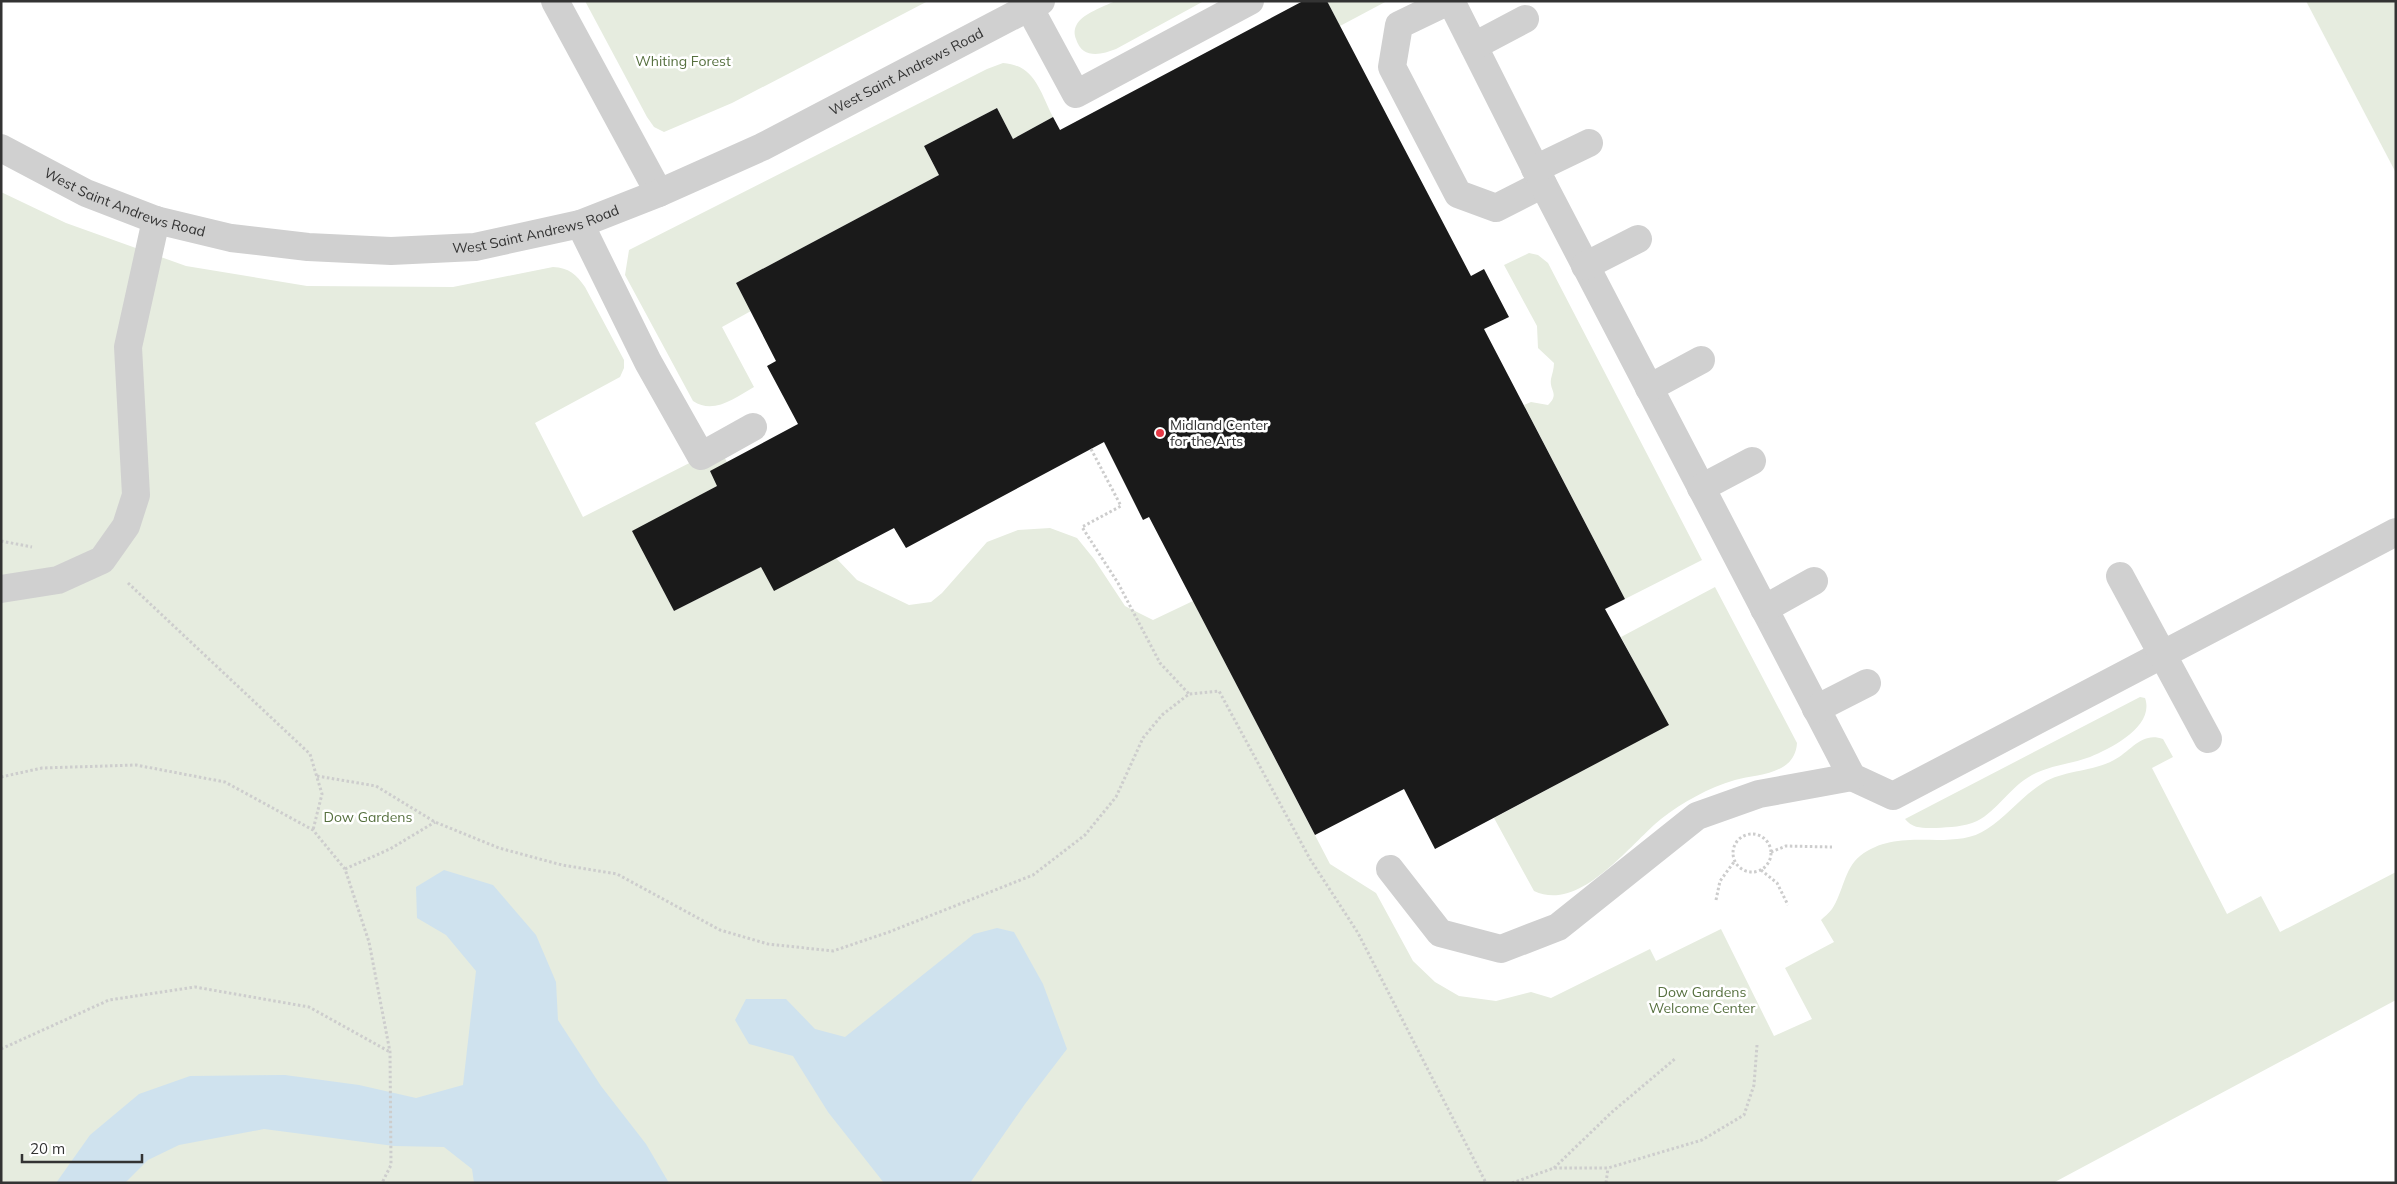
<svg xmlns="http://www.w3.org/2000/svg" width="2397" height="1184" viewBox="0 0 2397 1184" font-family="Mulish,sans-serif">
<style>
.green{fill:#e6ecdf}
.water{fill:#cfe2ee}
.building{fill:#1a1a1a}
.lines{fill:none;stroke-linecap:round;stroke-linejoin:round}
.path{stroke:#cdcdcd;stroke-width:3;stroke-dasharray:2.5 2.5;stroke-linecap:butt}
.minor{stroke:#d0d0d0;stroke-width:28}
.poi-dot{fill:#e63946;stroke:#fff;stroke-width:2}
.labels{text-anchor:middle;dominant-baseline:central;stroke-width:5;stroke-linejoin:round;paint-order:stroke}
.park-label{font-size:14px;fill:#56703f;stroke:#fff}
.street-label{font-size:14px;fill:#333;stroke:#fff}
.poi-label{font-size:14px;fill:#333;stroke:#fff;text-anchor:start}
</style>
<rect width="100%" height="100%" fill="#fff"/>
<g class="green">
<polygon points="585,1 928,1 732,103 664,132 654,127 647,117"/>
<path d="M1115 1H1204L1116 49C1101 55 1082 59 1076 39 1074 34 1074 29 1077 24 1084 13 1103 7 1115 1Z"/>
<polygon points="1327,1 1387,1 1340,26"/>
<polygon points="2306,1 2396,1 2396,173"/>
<path d="M1003 63C1035 65 1040 92 1053 117L1013 139 997 108 924 146 939 175 736 283 751 311 722 327 754 387C734 398 714 415 693 401L625 275 629 250 987 69Z"/>
<path d="M1 192 66 223 186 266 307 286 453 287 553 267C569 268 576 274 585 287L624 360V368L620 377 535 423 583 517 719 448 727 462 717 486 633 531 674 611 761 567 836 558 857 580 909 605 931 602 942 593 987 542 1018 530 1050 528 1077 538 1094 559 1125 606 1153 620 1193 601 1330 864 1376 893 1413 961 1435 982 1459 996 1496 1001 1531 992 1551 998 1650 949 1656 961 1721 929 1774 1036 1812 1019 1785 968 1834 942 1821 920C1824 917 1829 913 1832 909 1843 893 1844 869 1860 856 1900 825 1952 853 1987 829 2007 816 2022 796 2043 783 2064 770 2092 772 2114 760 2131 751 2142 731 2163 739L2173 757 2152 768 2227 914 2261 896 2280 932 2396 872V1000L2053 1183H1Z"/>
<path d="M1529 253 1538 255 1548 263 1702 560 1625 599 1524 405 1531 402 1548 405C1560 393 1549 391 1551 379 1552 374 1554 369 1554 363L1538 348 1537 326 1504 265Z"/>
<path d="M1715 587 1797 743C1795 775 1758 774 1735 780 1708 788 1683 802 1661 819 1629 845 1580 913 1534 891L1494 818 1668 725 1621 637Z"/>
<path d="M2140 697 2145 698C2155 726 2112 748 2090 757 2071 764 2051 765 2032 775 2010 787 1997 811 1977 821 1964 827 1950 827 1936 828 1923 828 1913 829 1905 819Z"/>
</g>
<g class="water">
<polygon points="444,870 493,885 536,935 556,982 558,1020 601,1086 646,1144 669,1183 474,1183 472,1169 444,1147 394,1146 264,1129 179,1145 148,1160 125,1183 56,1183 90,1135 139,1094 190,1076 285,1075 359,1085 416,1098 463,1085 476,971 446,935 417,918 416,887"/>
<polygon points="997,928 1014,932 1043,984 1067,1049 1025,1104 970,1183 884,1183 828,1112 793,1056 749,1044 735,1020 746,999 786,999 815,1029 845,1037 974,934"/>
</g>
<polygon class="building" points="1303,1 1327,1 1471,276 1484,269 1509,317 1484,329 1625,599 1605,609 1669,725 1435,849 1404,789 1315,835 1149,517 1143,520 1104,442 906,548 894,528 774,591 761,567 674,611 632,531 717,486 710,471 798,424 767,366 776,361 736,283 939,175 924,146 997,108 1013,139 1053,117 1060,130"/>
<g class="lines">
<g class="path">
<polyline points="1091,449 1121,506 1082,527 1118,583 1160,663 1189,694"/>
<polyline points="1,541 32,547"/>
<polyline points="128,583 310,754 322,794 313,830"/>
<polyline points="317,776 376,786 435,822 499,848 562,865 617,874 720,930 768,944 833,951 889,932 1033,875 1085,835 1116,797 1143,738 1162,715 1189,694 1219,691 1310,859 1358,933 1486,1183"/>
<polyline points="1,777 42,768 136,765 225,782 313,830 345,869 369,942 390,1052 391,1165 382,1183"/>
<circle cx="1752" cy="853" r="19"/>
<polyline points="1771,852 1786,846 1832,847"/>
<polyline points="345,869 390,849 435,822"/>
<polyline points="1761,870 1777,883 1788,905"/>
<polyline points="1716,900 1720,881 1734,862"/>
<polyline points="1,1049 109,1000 195,987 309,1007 390,1052"/>
<polyline points="1554,1168 1612,1112 1676,1058"/>
<polyline points="1512,1183 1554,1168 1608,1168 1702,1140 1744,1115 1754,1085 1757,1045"/>
<polyline points="1606,1183 1608,1168"/>
</g>
<g class="minor">
<polyline points="555,1 659,193"/>
<polyline points="1449,1 1399,25 1392,67 1458,194 1496,208 1543,184"/>
<polyline points="1451,1 1543,184 1852,777 1893,796 2396,532"/>
<polyline points="1029,7 1076,94 1250,1"/>
<polyline points="1474,46 1525,19"/>
<path id="s1" d="M1 148 86 193 156 220 231 238 308 247 391 251 475 247 580 224 659 193 762 147 1041 1"/>
<polyline points="1535,169 1589,143"/>
<polyline points="580,224 648,362 701,456 753,427"/>
<polyline points="1585,266 1638,239"/>
<polyline points="1649,388 1701,360"/>
<polyline points="1701,488 1752,461"/>
<polyline points="2120,576 2208,739"/>
<polyline points="1,589 58,580 102,560 126,526 136,495 128,347 156,220"/>
<polyline points="1764,609 1814,581"/>
<polyline points="1816,709 1867,683"/>
<polyline points="1390,869 1440,933 1501,949 1558,927 1697,816 1759,794 1852,777"/>
</g>
</g>
<circle class="poi-dot" cx="1160" cy="433" r="5"/>
<g class="labels">
<g class="park-label">
<text x="683" y="61">Whiting Forest</text>
<text x="368" y="817">Dow Gardens</text>
<text x="1702" y="992">Dow Gardens<tspan x="1702" dy="16">Welcome Center</tspan></text>
</g>
<g class="street-label">
<text stroke="none"><textPath href="#s1" startOffset="961">West Saint Andrews Road</textPath></text>
<text stroke="none"><textPath href="#s1" startOffset="136">West Saint Andrews Road</textPath></text>
<text stroke="none"><textPath href="#s1" startOffset="556">West Saint Andrews Road</textPath></text>
</g>
<g class="poi-label">
<text x="1170" y="425">Midland Center<tspan x="1170" dy="16">for the Arts</tspan></text>
</g>
</g>
<rect width="2397" height="1184" fill="none" stroke="#333333" stroke-width="5"/>
<path d="M22 1154v8h120v-8" fill="none" stroke="#333333" stroke-width="2.5"/>
<text x="30" y="1154" font-size="15" fill="#333333" stroke="#ffffff" stroke-width="4" paint-order="stroke">20 m</text>
</svg>
